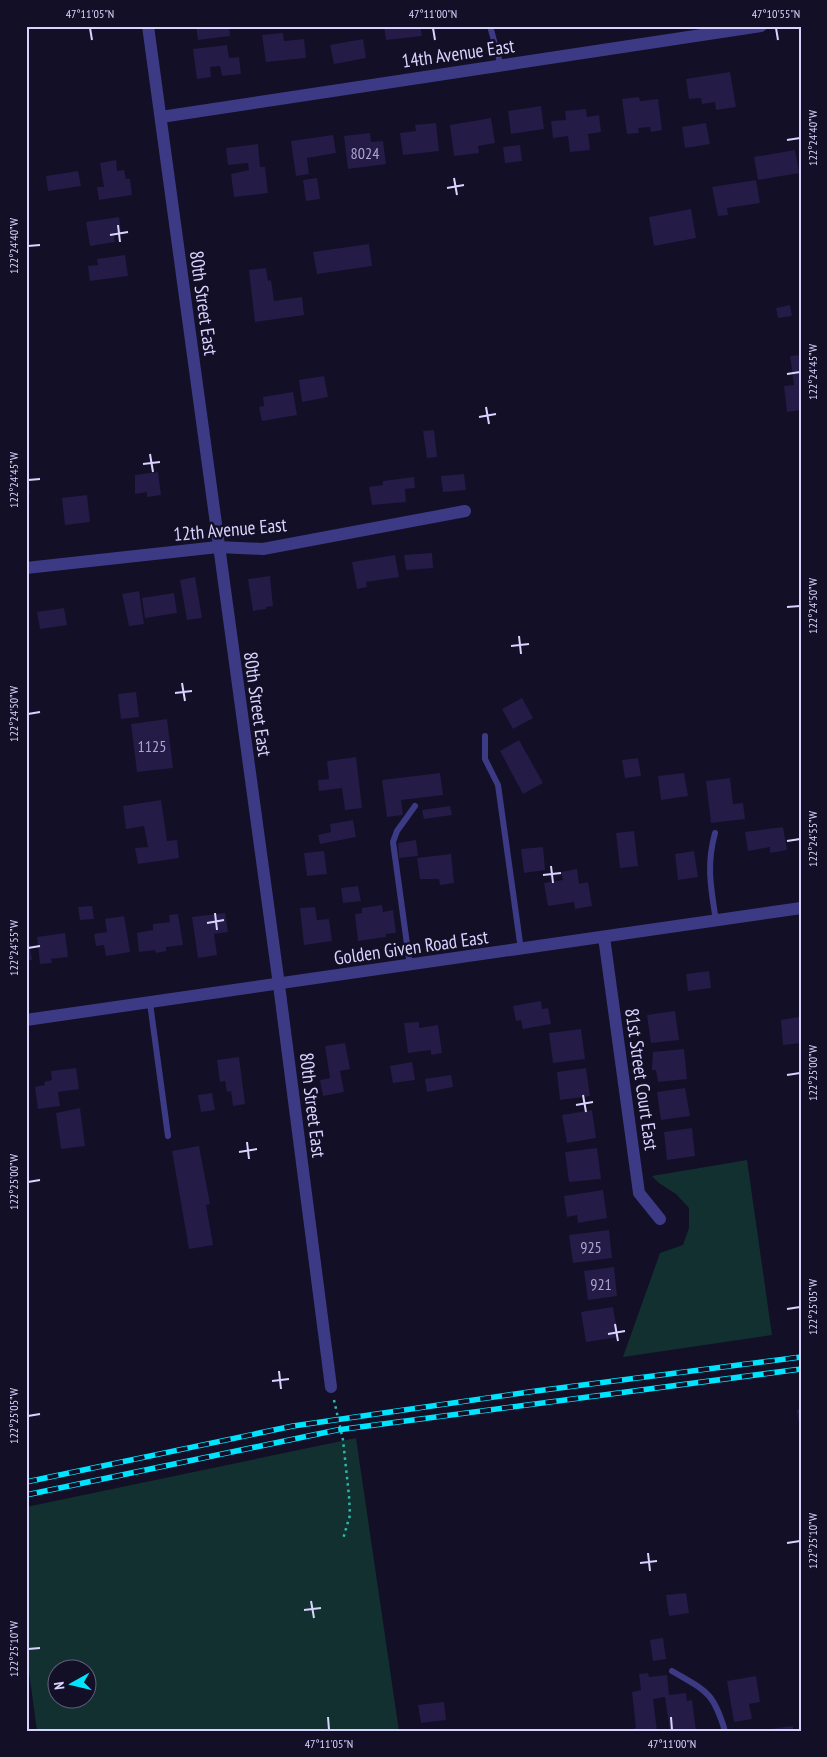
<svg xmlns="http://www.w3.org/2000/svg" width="827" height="1757" viewBox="0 0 827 1757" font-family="'PT Sans Narrow',sans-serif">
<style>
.green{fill:#12302f;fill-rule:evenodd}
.building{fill:#241b47}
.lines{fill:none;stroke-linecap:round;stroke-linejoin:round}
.path{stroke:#2fb8b0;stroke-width:2.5;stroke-dasharray:2.5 4;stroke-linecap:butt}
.service{stroke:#3d3a85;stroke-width:6}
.minor{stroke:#3d3a85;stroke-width:12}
.tertiary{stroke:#3d3a85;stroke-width:12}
.rail-casing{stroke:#00e5ff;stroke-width:5.5}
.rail{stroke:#130f26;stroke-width:4;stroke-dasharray:11;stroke-linecap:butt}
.ticks{fill:none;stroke:#d9d4ff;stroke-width:2}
.labels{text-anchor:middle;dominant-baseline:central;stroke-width:5;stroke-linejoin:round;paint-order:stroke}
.number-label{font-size:16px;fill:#aca6d1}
.street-label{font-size:19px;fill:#d9d4ff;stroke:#130f26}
.neatline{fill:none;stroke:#d9d4ff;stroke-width:2}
.ticks-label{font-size:12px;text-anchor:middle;fill:#d9d4ff}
</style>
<rect width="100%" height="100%" fill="#130f26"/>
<g class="green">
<polygon points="747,1160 772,1335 623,1357 660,1253 683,1245 689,1228 689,1208 676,1194 659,1183 652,1176"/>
<path d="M356 1438 399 1731H37L26 1650V1507ZM58 1670H88V1700H58Z"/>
</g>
<g class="building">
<polygon points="196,26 229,26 230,36 198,40"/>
<polygon points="384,26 420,26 422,36 386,40"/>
<polygon points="283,33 284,41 304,39 306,58 266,62 262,35"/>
<polygon points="363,39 366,58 334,64 330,45"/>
<polygon points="227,45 229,58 239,57 241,74 222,76 220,66 210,67 211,77 197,79 193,49"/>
<polygon points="730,72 736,107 716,110 715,102 702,104 701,98 689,99 686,79"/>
<polygon points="639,97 640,101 658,99 662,130 651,132 650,127 638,128 639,133 627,134 622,99"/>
<polygon points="541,106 544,129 511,134 508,111"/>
<polygon points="586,109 587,117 599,115 601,132 588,134 590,150 570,152 568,136 553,138 551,121 566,120 565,111"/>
<polygon points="491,118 495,143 478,146 479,153 454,156 450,125"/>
<polygon points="436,123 439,151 403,155 400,133 416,131 415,125"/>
<polygon points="706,123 710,144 685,148 682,127"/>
<polygon points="370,133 371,142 383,141 386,164 348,169 344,136"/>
<polygon points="333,135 336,153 307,158 309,174 296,176 291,141"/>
<polygon points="258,144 260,167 265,167 268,193 234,197 231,174 249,170 248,163 228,165 226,148"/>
<polygon points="520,145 522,161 505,163 503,147"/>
<polygon points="795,150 799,173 758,180 754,157"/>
<polygon points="116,160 117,171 124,170 126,179 130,179 132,195 99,200 97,187 104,187 100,163"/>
<polygon points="78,171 81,186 48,191 46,176"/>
<polygon points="317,178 320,199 306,201 303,180"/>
<polygon points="756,180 760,203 727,208 728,215 718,216 712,187"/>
<polygon points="691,209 696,238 654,246 649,217"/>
<polygon points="119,217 121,232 113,233 115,242 90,246 86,222"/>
<polygon points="369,244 372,266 317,274 313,252"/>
<polygon points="125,255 128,276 90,281 88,266 98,265 97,259"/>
<polygon points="266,268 268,281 271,280 274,301 302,297 304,315 255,322 249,270"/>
<polygon points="790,305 792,316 778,318 776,308"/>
<polygon points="801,355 801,410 787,412 784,386 794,385 790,356"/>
<polygon points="324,376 328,397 302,402 299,380"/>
<polygon points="293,392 297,415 262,421 259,407 264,406 263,397"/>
<polygon points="434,430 437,457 427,458 423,431"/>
<polygon points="158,472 161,495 147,497 147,492 135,494 135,475"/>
<polygon points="464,474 466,490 443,492 441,476"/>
<polygon points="26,476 30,493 26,494"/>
<polygon points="414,477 415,488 405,489 406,502 372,505 369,487 383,485 383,481"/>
<polygon points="87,495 90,522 65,525 62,498"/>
<polygon points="432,553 433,568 406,570 404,555"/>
<polygon points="395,555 399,577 366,582 367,587 357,589 352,562"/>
<polygon points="270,576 273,606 266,607 266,609 253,611 248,579"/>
<polygon points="195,577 202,618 187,620 180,580"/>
<polygon points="139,591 144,624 129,626 122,594"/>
<polygon points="174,593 177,613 145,618 142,598"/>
<polygon points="64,608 67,625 40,629 37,612"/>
<polygon points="136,692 139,717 121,719 118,694"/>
<polygon points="522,698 533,718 513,729 502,709"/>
<polygon points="167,719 173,768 137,772 131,724"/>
<polygon points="519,740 543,783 523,794 500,751"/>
<polygon points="356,757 362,808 345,810 342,788 319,791 318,780 329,779 327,761"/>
<polygon points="638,758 641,776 625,778 622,760"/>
<polygon points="440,773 443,795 401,800 403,815 387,817 382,780"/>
<polygon points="684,773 688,796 661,800 658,776"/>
<polygon points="730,778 733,804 743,803 745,819 711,823 706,781"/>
<polygon points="161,800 167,841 177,840 179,858 138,864 135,848 148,847 144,826 126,829 123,806"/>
<polygon points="450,806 452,815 424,819 422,810"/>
<polygon points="353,820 356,837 320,844 318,835 331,832 330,824"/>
<polygon points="783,827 787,850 770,853 770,847 748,851 745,832"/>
<polygon points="634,831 638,866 620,868 616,833"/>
<polygon points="416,840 418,856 399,858 398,843"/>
<polygon points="543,847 545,870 524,873 521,849"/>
<polygon points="324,851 327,874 307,876 304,853"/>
<polygon points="694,851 698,877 678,880 675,854"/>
<polygon points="451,854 454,883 440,885 439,879 420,879 417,858"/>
<polygon points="577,869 579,884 588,882 592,906 575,909 574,902 548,906 544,883 563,880 561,872"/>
<polygon points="358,886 361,901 343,903 341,888"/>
<polygon points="382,905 383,912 393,910 396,933 386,934 386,937 358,941 355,914 362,913 362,908"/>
<polygon points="92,906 94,919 80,920 78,907"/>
<polygon points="315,907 317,920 329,919 332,941 304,945 300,908"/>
<polygon points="225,913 228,932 214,934 217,955 198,958 192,917"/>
<polygon points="178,914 183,945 166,947 166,951 156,953 155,950 139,952 137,933 153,930 153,924 170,922 169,915"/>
<polygon points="124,916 130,952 106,956 104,945 96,946 94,934 107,932 105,919"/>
<polygon points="26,925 32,960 26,961"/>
<polygon points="65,933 68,957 51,959 52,963 40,964 37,937"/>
<polygon points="709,971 711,988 688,991 686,974"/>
<polygon points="541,1001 542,1009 548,1008 551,1024 523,1029 521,1020 516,1021 513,1006"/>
<polygon points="675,1011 679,1040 651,1043 647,1015"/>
<polygon points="799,1017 801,1043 783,1045 781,1020"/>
<polygon points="419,1022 419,1028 438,1025 442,1053 431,1055 431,1050 408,1053 404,1023"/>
<polygon points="581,1029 585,1059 553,1063 549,1033"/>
<polygon points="345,1043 350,1069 340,1071 344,1092 323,1096 320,1080 330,1078 325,1046"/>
<polygon points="684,1049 687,1079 658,1082 656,1070 652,1070 653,1052"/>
<polygon points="239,1057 245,1104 233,1106 231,1091 227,1092 225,1081 220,1082 217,1060"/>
<polygon points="412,1062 415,1080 393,1083 390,1066"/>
<polygon points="76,1068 79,1089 58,1092 60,1106 38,1109 35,1087 45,1085 44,1082 52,1080 51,1071"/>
<polygon points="586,1068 590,1096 560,1100 557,1072"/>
<polygon points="451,1075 453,1087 427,1092 425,1079"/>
<polygon points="685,1088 690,1116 661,1120 657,1092"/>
<polygon points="212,1093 215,1110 201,1112 198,1095"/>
<polygon points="80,1108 85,1146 61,1149 56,1113"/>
<polygon points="592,1110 596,1138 567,1143 562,1115"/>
<polygon points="692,1128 695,1156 667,1160 664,1132"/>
<polygon points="199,1146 210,1204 206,1205 213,1245 189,1249 172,1151"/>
<polygon points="597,1148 601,1179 569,1182 565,1152"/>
<polygon points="603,1190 607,1218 578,1223 577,1215 567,1217 564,1196"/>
<polygon points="609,1230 612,1258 573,1263 569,1235"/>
<polygon points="614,1267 617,1296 588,1300 584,1271"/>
<polygon points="613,1307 618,1337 586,1342 581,1312"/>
<polygon points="801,1409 801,1430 800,1430 797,1410"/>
<polygon points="686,1593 689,1613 669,1616 666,1595"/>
<polygon points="663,1638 666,1659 653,1661 650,1640"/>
<polygon points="648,1673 649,1677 667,1675 669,1695 686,1693 687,1701 692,1700 696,1731 670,1731 665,1697 653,1699 657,1731 624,1731 636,1728 632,1692 641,1690 639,1674"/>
<polygon points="756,1676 760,1702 749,1704 752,1719 734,1722 727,1681"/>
<polygon points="444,1702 446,1720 421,1723 418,1705"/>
<polygon points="793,1726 793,1731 762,1731 762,1730"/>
</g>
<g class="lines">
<polyline class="path" points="334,1400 343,1440 349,1496 350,1515 343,1539"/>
<g class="service">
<polyline points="490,26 501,66"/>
<polyline points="485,736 485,759 498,785 521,950"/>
<path d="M715 833C706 866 711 888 716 921"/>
<polyline points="410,966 393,842 397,831 415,806"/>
<polyline points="150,1003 168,1136"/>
<path d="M672 1671C706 1691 713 1691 725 1731"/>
</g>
<g class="minor">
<polyline points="161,117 761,26"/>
<polyline points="26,568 218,547 263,549 465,511"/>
<polyline points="604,937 639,1193 660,1219"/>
<polyline points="279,985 331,1387"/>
</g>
<g class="tertiary">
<polyline points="148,26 279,985"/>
<polyline points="26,1020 801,908"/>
</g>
<defs>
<g id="rail">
<polyline points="26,1482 293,1426 536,1391 801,1357"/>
<polyline points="26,1495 337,1430 801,1369"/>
</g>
</defs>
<use href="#rail" class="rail-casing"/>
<use href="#rail" class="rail"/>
</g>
<path class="ticks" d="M90 28 92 40M433 28 435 40M776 28 778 40M787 140 800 138M454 178 457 195M447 188 464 185M118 225 120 242M110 235 128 232M28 246 40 245M787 374 800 372M486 407 489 424M479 417 496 414M150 454 153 472M143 464 160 462M28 480 40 479M787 607 800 606M519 636 521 654M511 646 529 644M182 683 185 701M175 693 192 691M28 714 40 712M787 841 800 839M551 866 553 883M543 875 561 873M215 913 217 930M207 923 224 920M28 948 40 946M787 1075 800 1073M583 1095 586 1112M576 1105 593 1102M247 1142 249 1159M239 1152 257 1149M28 1182 40 1180M787 1309 800 1307M615 1324 618 1341M608 1334 625 1331M279 1371 281 1389M272 1381 289 1379M28 1416 40 1414M787 1543 800 1541M648 1553 650 1571M640 1563 657 1561M311 1601 314 1618M304 1610 321 1608M28 1649 40 1648M328 1717 329 1730M671 1717 672 1730"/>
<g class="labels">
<g class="number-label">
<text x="365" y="153">8024</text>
<text x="152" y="746">1125</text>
<text x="591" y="1247">925</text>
<text x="601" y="1284">921</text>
</g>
<g class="street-label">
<text transform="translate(458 53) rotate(-8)">14th Avenue East</text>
<text transform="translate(204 303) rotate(82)">80th Street East</text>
<text transform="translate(230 529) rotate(-5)">12th Avenue East</text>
<text transform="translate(258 704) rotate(82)">80th Street East</text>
<text transform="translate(411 947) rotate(-8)">Golden Given Road East</text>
<text transform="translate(642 1079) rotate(82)">81st Street Court East</text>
<text transform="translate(313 1105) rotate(83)">80th Street East</text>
</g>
</g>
<rect width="827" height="1757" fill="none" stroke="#130f26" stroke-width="55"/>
<g transform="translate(72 1684) rotate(262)"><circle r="24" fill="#130f26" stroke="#625e7d"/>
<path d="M0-4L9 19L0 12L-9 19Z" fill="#00e5ff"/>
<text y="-8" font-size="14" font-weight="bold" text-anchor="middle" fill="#d9d4ff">N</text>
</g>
<rect x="28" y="28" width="772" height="1702" class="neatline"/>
<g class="ticks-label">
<text x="90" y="18">47°11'05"N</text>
<text x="433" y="18">47°11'00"N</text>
<text x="776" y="18">47°10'55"N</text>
<text transform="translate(813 138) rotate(-90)" y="4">122°24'40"W</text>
<text transform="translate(14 246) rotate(-90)" y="4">122°24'40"W</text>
<text transform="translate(813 372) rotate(-90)" y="4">122°24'45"W</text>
<text transform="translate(14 480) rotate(-90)" y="4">122°24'45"W</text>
<text transform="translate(813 606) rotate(-90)" y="4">122°24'50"W</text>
<text transform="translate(14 714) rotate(-90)" y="4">122°24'50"W</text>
<text transform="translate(813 839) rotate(-90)" y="4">122°24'55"W</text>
<text transform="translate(14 948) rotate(-90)" y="4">122°24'55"W</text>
<text transform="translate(813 1073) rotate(-90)" y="4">122°25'00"W</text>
<text transform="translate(14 1182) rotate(-90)" y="4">122°25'00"W</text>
<text transform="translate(813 1307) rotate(-90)" y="4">122°25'05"W</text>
<text transform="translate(14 1416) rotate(-90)" y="4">122°25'05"W</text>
<text transform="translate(813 1541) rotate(-90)" y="4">122°25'10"W</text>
<text transform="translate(14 1649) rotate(-90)" y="4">122°25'10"W</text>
<text x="329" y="1748">47°11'05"N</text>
<text x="672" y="1748">47°11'00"N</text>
</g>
</svg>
